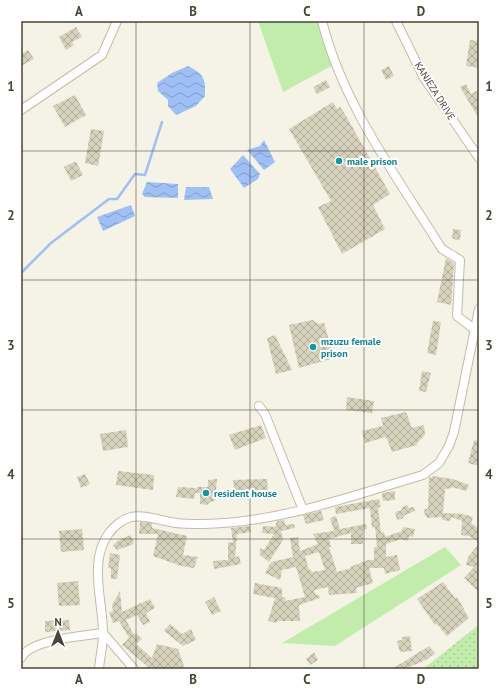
<svg xmlns="http://www.w3.org/2000/svg" width="500" height="690" viewBox="0 0 500 690" font-family="'PT Sans',sans-serif">
<style>
.grass{fill:url(#grass-dots)}
.park{fill:#c2ecac}
.water{fill:url(#water-waves)}
.lines{fill:none;stroke-linecap:round;stroke-linejoin:round}
.stream{stroke:#9ec0f6;stroke-width:2.5}
.building{fill:url(#building-cross-hatch);fill-rule:evenodd}
.minor-casing{stroke:#c1bda8;stroke-width:10}
.minor{stroke:#fff;stroke-width:8}
.grid{fill:none;stroke:#484435;stroke-width:1;stroke-opacity:0.55}
.culture-dot{fill:#0f9aa8;stroke:#fff;stroke-width:1.5}
.labels{text-anchor:middle;dominant-baseline:central;stroke-width:4;stroke-linejoin:round;paint-order:stroke}
.street-label{font-size:10px;fill:#484435;stroke:#fff}
.culture-label{font-size:10px;font-weight:bold;fill:#0d838f;stroke:#fff;text-anchor:start}
.neatline{fill:none;stroke:#484435;stroke-width:1.5}
.grid-label{font-size:13px;text-anchor:middle;font-weight:bold;fill:#484435}
</style>
<defs>
<pattern id="grass-dots" width="8" height="8" patternUnits="userSpaceOnUse"><rect width="8" height="8" fill="#c2ecac"/><path d="M2 2h.1M6 6h.1" fill="none" stroke="#a8cc95" stroke-width="1.8" stroke-linecap="round"/></pattern>
<pattern id="water-waves" width="16" height="10" patternUnits="userSpaceOnUse"><rect width="16" height="10" fill="#9ec0f6"/><path d="M0 5q4-4 8 0t8 0" fill="none" stroke="#839ec8"/></pattern>
<pattern id="building-cross-hatch" width="8" height="8" patternUnits="userSpaceOnUse"><rect width="8" height="8" fill="#d7d2bb"/><path d="M0 0l8 8M0 8l8-8" fill="none" stroke="#b0ac99"/></pattern>
</defs>
<rect width="100%" height="100%" fill="#f4f3e6"/>
<polygon class="grass" points="479,623 479,669 423,669 476,627"/>
<g class="park">
<polygon points="258,21 319,21 335,64 283,92"/>
<polygon points="445,547 461,565 335,646 282,643"/>
</g>
<g class="water">
<path d="M188 66C204 74 206 79 205 96L196 106 176 115 168 106V100L158 91 157 83 172 73Z"/>
<polygon points="264,140 275,162 264,170 247,150 260,146"/>
<polygon points="243,155 260,174 258,179 244,188 230,169"/>
<polygon points="147,182 178,184 178,198 145,197 142,194"/>
<polygon points="186,187 209,187 213,199 184,200"/>
<polygon points="131,205 135,216 103,231 97,217"/>
</g>
<g class="lines">
<polyline class="stream" points="21,273 51,243 109,199 117,199 135,174 145,175 162,122"/>
</g>
<g class="building">
<polygon points="76,27 82,37 72,42 74,45 66,50 59,37"/>
<polygon points="470,40 479,41 477,56 479,57 479,68 466,66"/>
<polygon points="28,50 34,59 21,66 21,54"/>
<polygon points="389,66 394,76 386,80 381,70"/>
<polygon points="326,80 330,87 317,94 313,87"/>
<polygon points="466,84 471,94 476,91 479,96 479,119 460,87"/>
<polygon points="75,95 86,115 65,127 53,106"/>
<polygon points="333,102 337,109 340,107 345,114 390,194 373,205 385,229 342,254 318,207 331,201 289,129"/>
<polygon points="91,129 104,131 98,166 85,163"/>
<polygon points="74,162 76,162 83,175 71,181 64,167"/>
<polygon points="453,229 461,230 460,240 452,239"/>
<polygon points="446,258 454,263 451,305 437,302"/>
<polygon points="313,320 318,324 324,323 334,358 299,368 289,325"/>
<polygon points="433,321 441,322 436,355 427,353"/>
<polygon points="275,335 292,370 276,374 267,338"/>
<polygon points="422,371 431,373 426,392 419,391"/>
<polygon points="347,397 374,401 372,413 346,410"/>
<polygon points="406,412 412,428 424,425 425,435 417,443 417,445 392,452 386,437 365,443 362,431 383,426 381,418"/>
<polygon points="261,425 266,438 235,450 229,435"/>
<polygon points="126,430 128,447 103,451 100,434"/>
<polygon points="474,440 479,441 479,466 468,463"/>
<polygon points="118,471 154,475 153,490 116,485"/>
<polygon points="85,474 90,484 81,488 77,477"/>
<polygon points="432,476 453,479 469,485 466,491 452,487 452,488 445,489 443,513 463,514 473,517 471,523 479,529 479,542 469,536 461,535 462,521 451,517 450,521 442,520 442,517 427,518 427,516 425,516 424,509 428,509 429,477 432,478"/>
<polygon points="217,479 215,501 210,502 207,505 200,504 200,493 195,493 197,487 208,487 208,480"/>
<polygon points="267,479 268,492 250,493 252,496 235,495 233,480"/>
<polygon points="178,487 196,488 194,499 176,497"/>
<polygon points="395,491 395,500 383,501 382,493"/>
<path d="M379 499 381 507 378 508 381 533 384 532 385 537 402 531 403 527 415 529 413 537 409 536 408 541 401 539 386 544V557L397 555 400 570 385 574 384 568H369L373 583 356 588 357 593 329 595 328 587 314 590 316 595H319L320 598 299 605 300 621H277V623L268 621 275 598 253 594 255 583 282 588V597L286 598 285 601 305 597 296 567 282 570 280 580 265 573 271 562 293 557 290 538 298 537 300 551 318 544 313 534 334 531 330 518 336 516 340 529 366 524 367 529 363 530V544H351V533L329 539 331 547H329L337 572 352 568 350 567 368 560H374V547H377L375 527 372 528 370 508 336 514 335 507ZM319 552 325 570 312 572 310 569 309 570 305 556Z"/>
<polygon points="407,505 409,508 414,507 415,511 403,516 404,518 397,520 395,512 402,510 401,508"/>
<polygon points="321,511 324,520 306,524 303,515"/>
<polygon points="284,520 285,525 294,524 295,528 281,531 283,540 269,562 260,555 260,548 264,550 274,534 262,533 263,526 275,527 277,521"/>
<polygon points="140,522 152,523 152,528 187,536 183,555 198,557 194,568 181,566 153,556 158,534 139,534"/>
<polygon points="250,526 251,532 237,534 235,557 239,556 241,564 214,569 213,561 228,560 228,542 233,543 231,528"/>
<polygon points="82,529 84,550 61,552 59,531"/>
<polygon points="131,535 134,544 117,550 113,545 119,540"/>
<polygon points="479,544 479,592 464,578 474,567 466,565 468,557"/>
<polygon points="110,553 120,555 117,579 111,579 111,568 108,568"/>
<polygon points="78,581 80,605 59,606 57,583"/>
<polygon points="443,582 455,598 457,597 469,618 447,636 437,624 435,625 417,599"/>
<polygon points="120,591 122,612 150,599 155,608 146,613 150,622 143,625 137,615 126,620 134,635 136,633 142,639 136,644 152,658 157,644 178,649 185,669 146,669 147,666 122,645 129,638 119,621 113,623 109,612 113,611 112,605"/>
<polygon points="214,597 221,611 212,615 205,602"/>
<polygon points="69,620 70,630 45,632 45,621"/>
<polygon points="170,624 182,634 191,629 196,640 183,646 164,631"/>
<polygon points="410,636 412,651 400,652 397,641 402,640 402,637"/>
<polygon points="429,646 435,653 428,659 405,669 392,669"/>
<polygon points="314,652 318,660 310,665 306,659"/>
</g>
<g class="lines">
<defs>
<g id="minor">
<path d="M322 21C343 105 397 177 442 249L460 260 457 316 478 332"/>
<polyline points="396,21 424,78 479,158"/>
<polyline points="21,110 102,55 117,21"/>
<polyline points="259,406 265,414 303,510"/>
<polyline points="103,633 134,669"/>
<path d="M21 658C30 639 83 636 103 633"/>
<path d="M99 669C100 657 103 645 103 633 103 601 88 561 109 533 114 526 123 519 131 517 145 514 161 521 176 523 184 524 194 524 203 524 278 523 351 496 423 475L439 463 449 446 454 432 479 309"/>
</g>
</defs>
<use href="#minor" class="minor-casing"/>
<use href="#minor" class="minor"/>
</g>
<path class="grid" d="M136 21V669M250 21V669M364 21V669M21 151H479M21 280H479M21 410H479M21 539H479"/>
<g class="culture-dot">
<circle cx="339" cy="161" r="4"/>
<circle cx="313" cy="347" r="4"/>
<circle cx="206" cy="493" r="4"/>
</g>
<g class="labels">
<g class="street-label">
<text transform="translate(435 91) rotate(58)">KANJEZA DRIVE</text>
</g>
<g class="culture-label">
<text x="347" y="161">male prison</text>
<text x="321" y="341">mzuzu female<tspan x="321" dy="12">prison</tspan></text>
<text x="214" y="493">resident house</text>
</g>
</g>
<rect width="500" height="690" fill="none" stroke="#ffffff" stroke-width="44"/>
<g transform="translate(58 632)" stroke="#ffffff" stroke-width="3" paint-order="stroke">
<path d="M0-3L7 15L0 10L-7 15Z" fill="#484435"/>
<text y="-6" font-size="11" font-weight="bold" text-anchor="middle" fill="#484435">N</text>
</g>
<rect x="22" y="22" width="456" height="646" class="neatline"/>
<g class="grid-label">
<text x="79" y="16">A</text>
<text x="193" y="16">B</text>
<text x="307" y="16">C</text>
<text x="421" y="16">D</text>
<text x="11" y="91">1</text>
<text x="489" y="91">1</text>
<text x="11" y="220">2</text>
<text x="489" y="220">2</text>
<text x="11" y="350">3</text>
<text x="489" y="350">3</text>
<text x="11" y="479">4</text>
<text x="489" y="479">4</text>
<text x="11" y="608">5</text>
<text x="489" y="608">5</text>
<text x="79" y="684">A</text>
<text x="193" y="684">B</text>
<text x="307" y="684">C</text>
<text x="421" y="684">D</text>
</g>
</svg>
